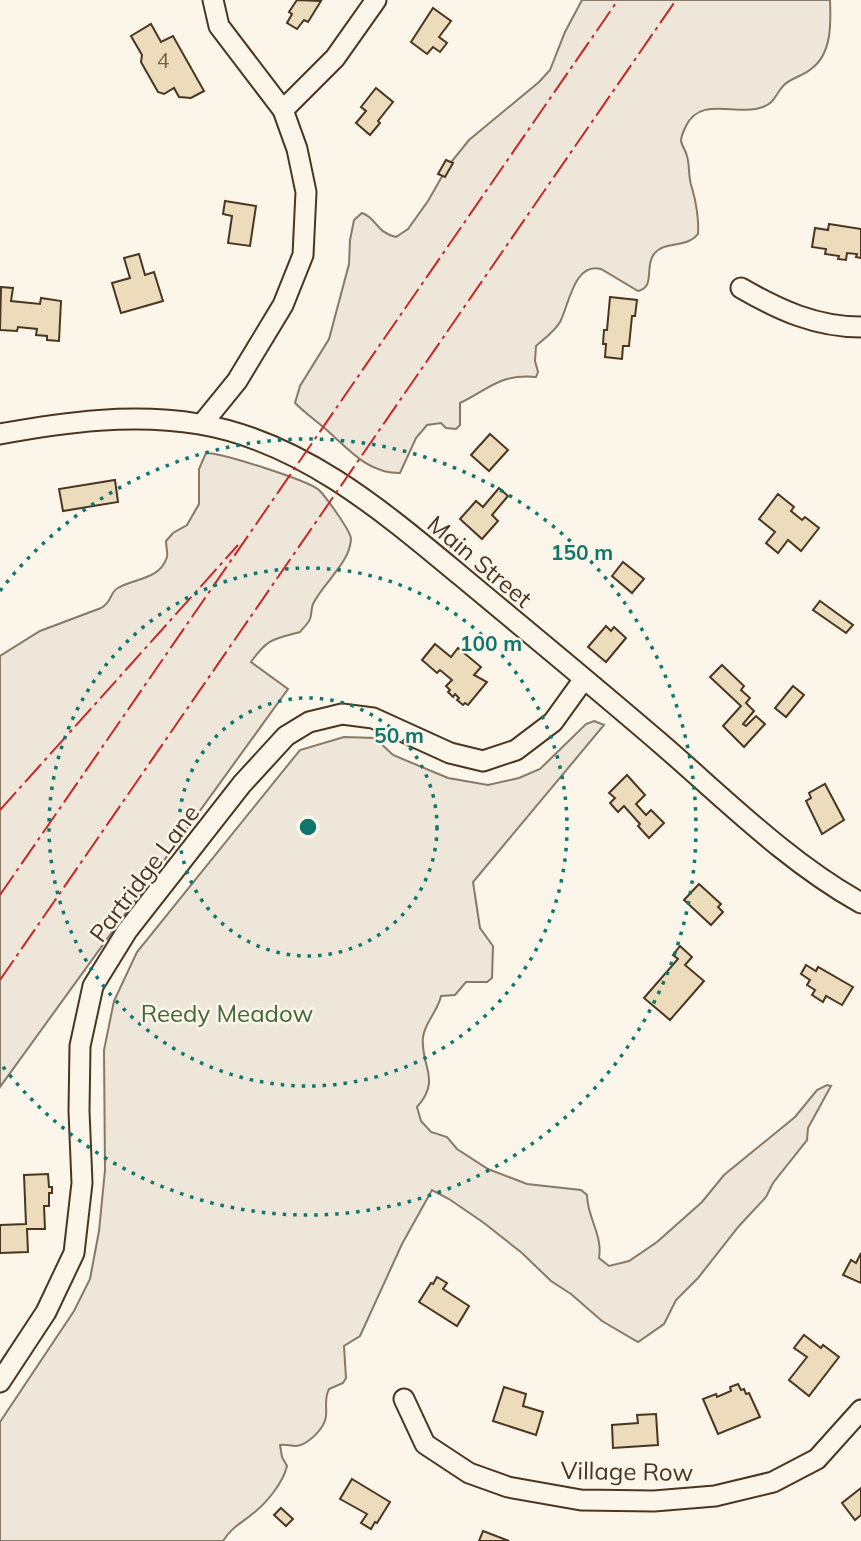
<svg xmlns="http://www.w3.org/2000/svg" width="861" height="1541" viewBox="0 0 861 1541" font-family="Mulish,sans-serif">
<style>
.green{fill:#ede6d9;stroke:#887966;stroke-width:2}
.building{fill:#ecdcbc;stroke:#4a3520;stroke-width:2}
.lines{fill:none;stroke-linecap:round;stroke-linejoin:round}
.minor-casing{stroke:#4a3520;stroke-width:23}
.minor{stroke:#fbf6e9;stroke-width:19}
.power{stroke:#c62828;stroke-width:2;stroke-dasharray:24 5 3.5 5;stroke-linecap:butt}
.ring{fill:none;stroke:#0f766e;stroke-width:3.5;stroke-dasharray:3.5 7}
.labels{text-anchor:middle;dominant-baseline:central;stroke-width:5;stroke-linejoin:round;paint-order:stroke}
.number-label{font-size:21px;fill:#725f47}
.street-label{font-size:24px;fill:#4a3520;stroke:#fbf6e9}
.park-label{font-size:24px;fill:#436837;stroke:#fbf6e9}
.centre{fill:#0f766e;stroke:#fbf6e9;stroke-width:3.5}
.ring-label{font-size:21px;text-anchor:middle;font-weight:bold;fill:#0f766e;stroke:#fbf6e9;stroke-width:5;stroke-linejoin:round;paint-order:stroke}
</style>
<rect width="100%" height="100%" fill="#fbf6e9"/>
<g class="green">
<path d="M582 0H830C831 23 832 54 811 69 803 76 791 78 784 85 775 94 776 102 763 107 737 117 701 95 686 126 684 130 681 137 681 141 682 146 686 151 687 156 690 166 688 178 692 188 696 201 699 220 698 234 686 249 665 240 654 254 644 266 656 287 638 291L601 269C574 262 569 305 560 322 554 332 544 339 536 346L535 361 538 372 536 377C499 374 491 388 460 403V425L456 429 446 428 441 423 427 425 416 438 400 473C369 473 351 452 329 432 318 422 306 414 295 403L300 386 329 339 349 264 350 240 354 220 362 213C377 218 375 232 396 237L408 229 428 201 448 166 469 140 539 82 550 70 565 32Z"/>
<path d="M206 453C222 453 307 480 319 490 325 496 351 531 351 539 350 563 323 583 313 604 311 608 312 614 310 619 308 624 303 628 300 632 273 639 267 639 251 662L288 689 0 1087V656L40 631 101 608C113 601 109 593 118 588 134 578 160 580 167 557 168 553 166 546 166 541L173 533 187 525 199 504V469Z"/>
<path d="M594 721 604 725 473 882 480 928 493 946 492 978 487 982H466L455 995 441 996C438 1011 425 1022 423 1037 420 1066 442 1079 417 1107L421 1121 431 1132 447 1137 457 1149 488 1169 527 1184 581 1190 587 1195C587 1217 603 1235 599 1258L609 1266 629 1261 657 1242 702 1202 724 1175 795 1117 817 1090 827 1085 831 1086 808 1128 807 1140 773 1183 766 1197 739 1226 698 1278 676 1300 664 1324 638 1342 602 1321 571 1294 551 1281 522 1253 484 1223 449 1199 432 1190 402 1244 360 1336 344 1346 346 1378 343 1383 329 1389C324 1399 327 1406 326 1416 325 1428 308 1445 296 1446 290 1446 286 1444 280 1445L282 1457 287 1466C283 1483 266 1504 251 1515 240 1524 231 1528 223 1541H0V1422L74 1311 90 1279 99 1231 105 1170 104 1050 114 1001 137 952 300 750 344 737 375 738 393 755 448 778 488 785 519 778 540 769 586 724Z"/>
</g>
<g class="building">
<polygon points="297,0 321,1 308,22 304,20 297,29 287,23 292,14 289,12"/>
<polygon points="433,8 451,21 439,37 447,43 440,52 433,47 427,54 411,42"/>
<polygon points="151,24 161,42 173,36 204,91 191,98 179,97 174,88 164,94 158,92 141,62 142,55 131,36"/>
<polygon points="376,88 393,102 378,121 380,123 370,135 356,123 366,111 361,107"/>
<polygon points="446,160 453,163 445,177 438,174"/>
<polygon points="225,201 256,206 250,246 228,243 232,216 223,214"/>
<polygon points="829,224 861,229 861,258 856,257 857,254 847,253 846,260 838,259 839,256 825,254 826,249 812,247 815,228 828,230"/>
<polygon points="139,254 145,275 154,272 163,301 121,313 112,283 130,278 124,258"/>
<polygon points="1,287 13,288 11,301 40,304 41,298 61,301 59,341 47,340 47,336 36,335 37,329 18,327 17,331 0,330"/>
<polygon points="610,297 637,300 635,316 632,316 629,346 623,346 622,359 605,357 606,344 603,344 604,330 607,330"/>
<polygon points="490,434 508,450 489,471 471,455"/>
<polygon points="115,480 118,502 63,511 59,489"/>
<polygon points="499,488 508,496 492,515 498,521 482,539 460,519 476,501 483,507"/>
<polygon points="778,494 794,507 791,511 802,520 805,517 819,528 801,551 788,540 778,553 766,543 775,532 759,519"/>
<polygon points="623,562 644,579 632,593 612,576"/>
<polygon points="820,601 853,625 846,633 813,610"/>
<polygon points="606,626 611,631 614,627 626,638 606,662 588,647"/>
<polygon points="435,644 451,657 458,648 481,667 474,675 487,682 468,705 465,703 463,705 457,700 459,698 455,694 453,697 448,692 450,690 446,686 452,680 440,670 437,673 422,660"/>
<polygon points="722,665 744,686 741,690 750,698 746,703 754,711 743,724 746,726 756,716 765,724 744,747 723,726 741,706 710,677"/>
<polygon points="793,686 804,695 786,717 775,708"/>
<polygon points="627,775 645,795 636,804 646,815 651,810 664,823 649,838 638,826 640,824 624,806 618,812 610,803 615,798 609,793"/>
<polygon points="825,784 844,820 822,834 806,801 811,798 809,793"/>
<polygon points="699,884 721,904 718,907 723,912 711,925 684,900"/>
<polygon points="680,946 692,957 685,965 704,981 670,1020 644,998 678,959 673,955"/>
<polygon points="806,965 816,971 818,967 853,987 842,1005 826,996 823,1002 812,995 815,990 807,985 810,980 801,974"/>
<polygon points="48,1174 49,1187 52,1187 52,1193 49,1193 49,1206 44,1206 45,1229 27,1229 28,1252 0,1253 0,1225 26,1224 24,1175"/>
<polygon points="861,1253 861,1283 843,1275 851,1260 856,1263"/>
<polygon points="437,1277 447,1283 443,1289 469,1306 457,1326 419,1302 431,1283 433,1284"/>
<polygon points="804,1335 821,1348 823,1345 839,1357 809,1396 789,1380 807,1357 794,1348"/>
<polygon points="738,1384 741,1390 744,1389 746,1394 749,1393 760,1417 718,1434 703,1399 716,1394 717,1397 731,1391 730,1387"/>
<polygon points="504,1387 526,1394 523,1406 543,1412 536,1435 493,1421"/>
<polygon points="656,1414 658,1445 613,1448 612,1425 638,1423 637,1415"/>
<polygon points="352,1479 390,1502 377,1523 375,1522 371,1529 361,1523 367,1514 340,1499"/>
<polygon points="861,1488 861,1515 855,1520 842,1503"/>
<polygon points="281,1508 293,1519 286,1526 274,1515"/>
<polygon points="483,1531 509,1541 479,1541"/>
</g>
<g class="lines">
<defs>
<g id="minor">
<polyline points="283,110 335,58 376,0"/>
<path d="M741 288C779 310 816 327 861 327"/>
<polyline points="202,424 237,381 283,305 303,255 306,192 297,149 283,110 219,26 213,0"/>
<path d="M0 434C66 422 132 413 199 424 301 441 384 512 461 576 527 631 594 686 659 742 724 798 786 861 861 903"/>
<polyline points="0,1382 46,1312 74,1253 82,1183 79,1111 80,1046 93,986 127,931 242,784 286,736 309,722 342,714 373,718 450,753 483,761 516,750 553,722 584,679"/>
<polyline points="404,1399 425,1444 469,1473 508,1487 581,1500 654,1501 715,1496 773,1482 817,1459 861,1410"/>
</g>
</defs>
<use href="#minor" class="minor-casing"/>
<use href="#minor" class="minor"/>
<g class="power">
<polyline points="0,810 238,545"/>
<polyline points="0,895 618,0"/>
<polyline points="0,980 676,0"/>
</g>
</g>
<g class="ring">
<circle cx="308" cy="827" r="129"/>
<circle cx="308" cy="827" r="259"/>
<path d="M0 591A388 388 0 1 1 0 1063"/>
</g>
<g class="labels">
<g class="number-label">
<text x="163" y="60">4</text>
</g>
<g class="street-label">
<text transform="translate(480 561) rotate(40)">Main Street</text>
<text transform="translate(144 873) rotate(-53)">Partridge Lane</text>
<text transform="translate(627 1471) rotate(1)">Village Row</text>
</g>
<g class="park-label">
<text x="227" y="1013">Reedy Meadow</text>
</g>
</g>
<circle cx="308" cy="827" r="10" class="centre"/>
<g class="ring-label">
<text x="582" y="560">150 m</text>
<text x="491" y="651">100 m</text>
<text x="399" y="743">50 m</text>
</g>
</svg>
